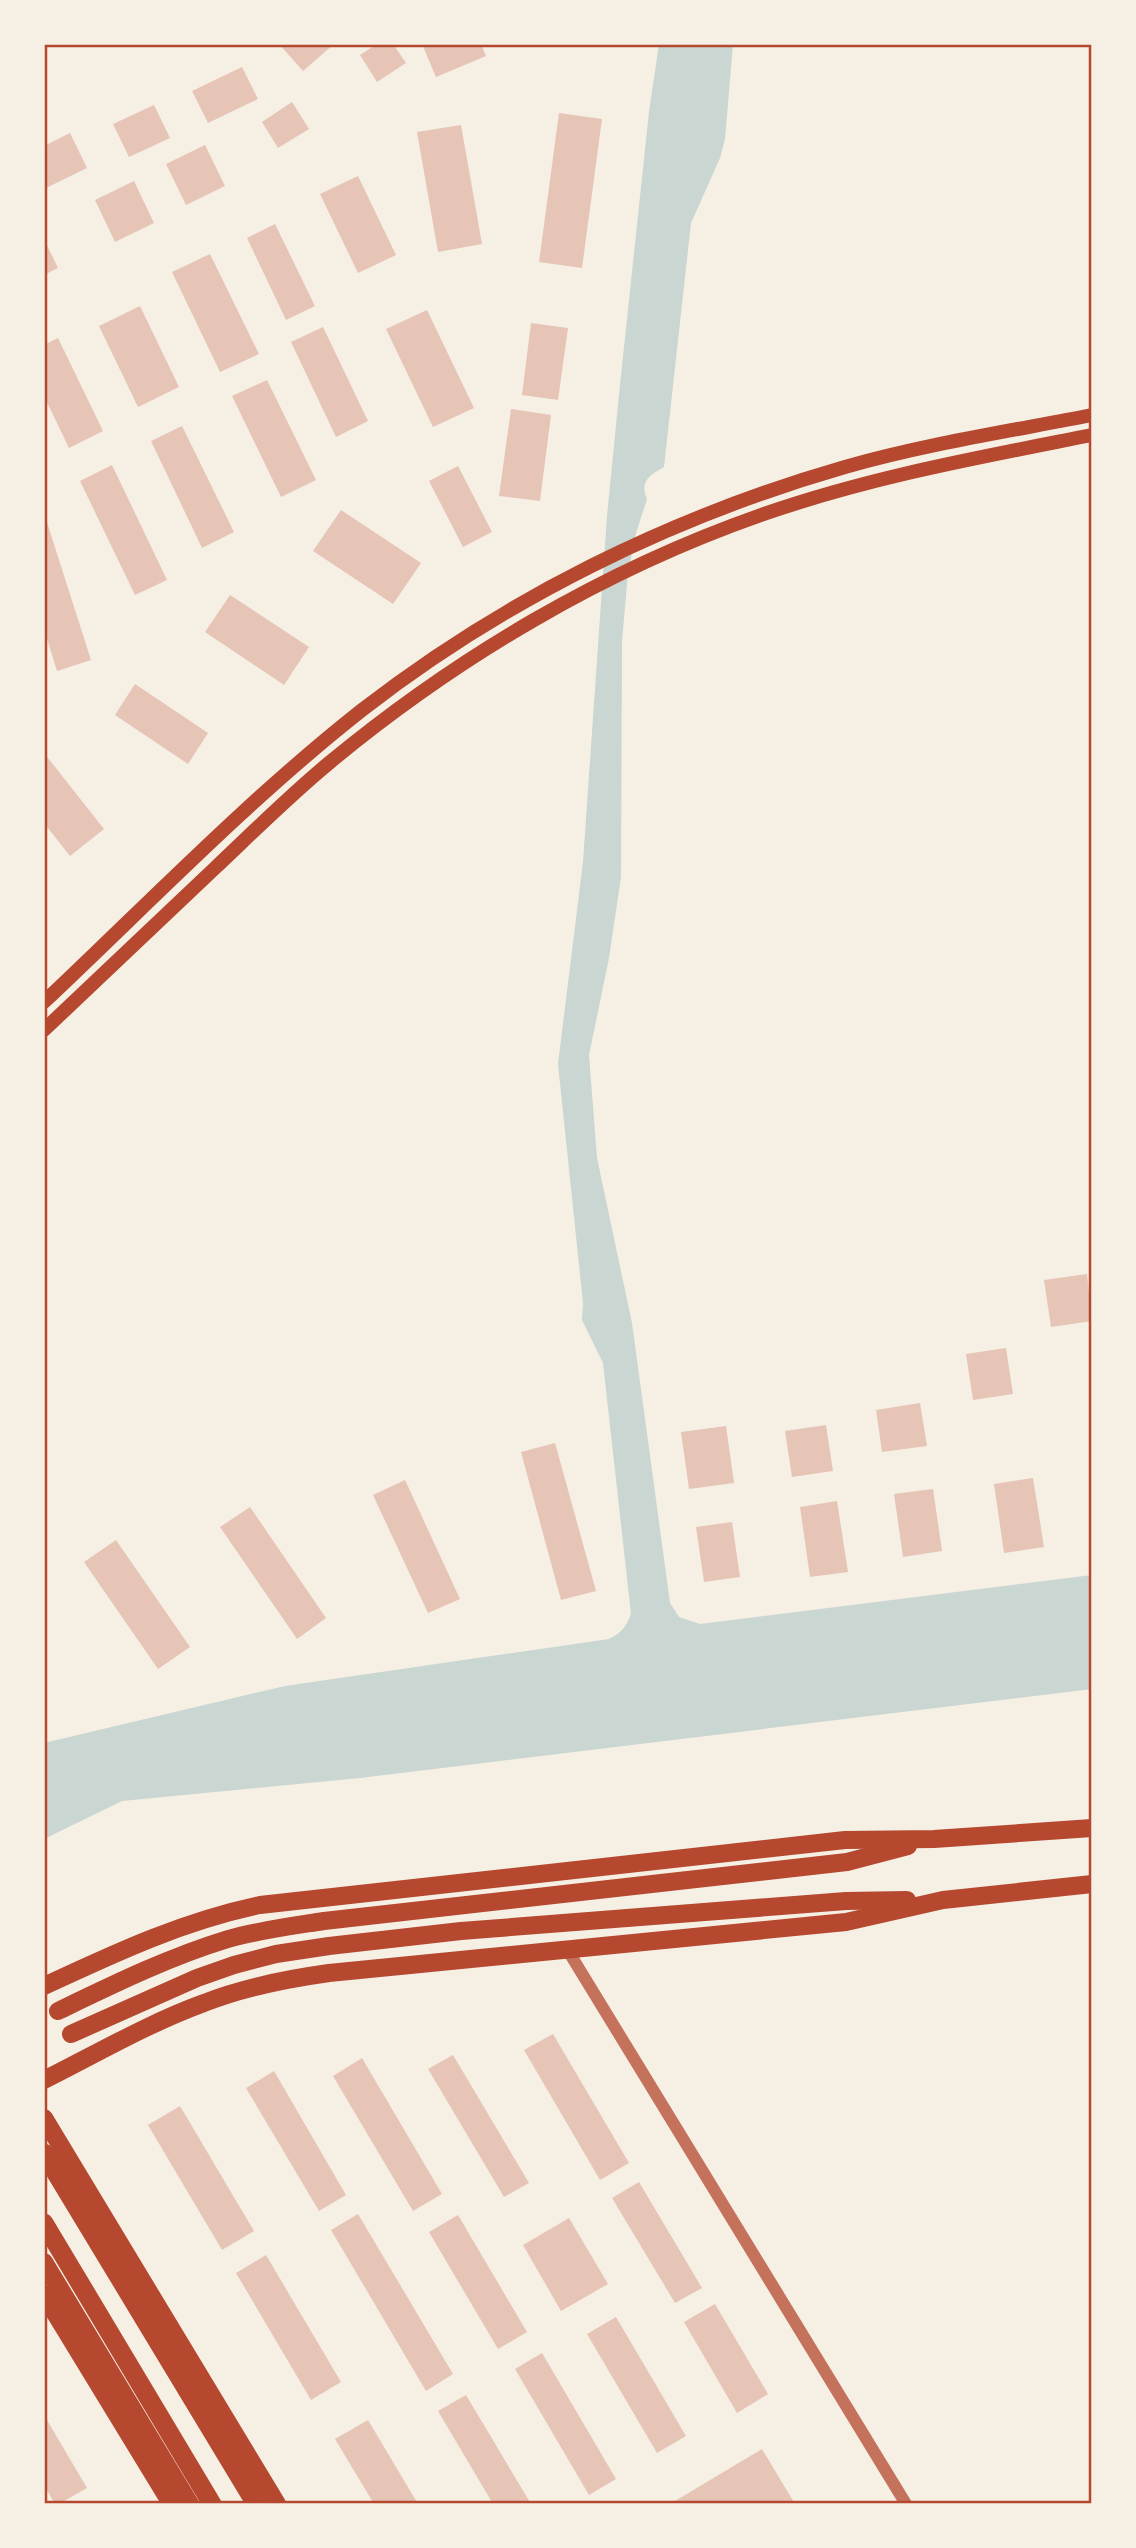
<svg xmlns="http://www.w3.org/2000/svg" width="1136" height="2548" viewBox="0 0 1136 2548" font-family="Inter,sans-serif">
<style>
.water{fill:#c9d6d2}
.building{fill:#e6c5b7}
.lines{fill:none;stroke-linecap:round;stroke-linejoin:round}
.tertiary{stroke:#c5725c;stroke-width:12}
.secondary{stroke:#b5482f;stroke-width:14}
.primary{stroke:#b5482f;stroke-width:18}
.trunk{stroke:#b5482f;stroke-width:19}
.neatline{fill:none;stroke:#b5482f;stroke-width:2.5}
</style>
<rect width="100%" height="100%" fill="#f6efe4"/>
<path class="water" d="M659 44H733L725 139 720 158 691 223 664 467C650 475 639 481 647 499L636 533 628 573 622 641 621 877 609 958 589 1055 597 1158 632 1323 670 1603 679 1617 700 1624 1092 1575V1689L360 1778 122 1801 44 1839V1743L285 1686 609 1639C621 1633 626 1627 631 1614L603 1363 582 1320 583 1303 558 1064 583 862 607 516 620 385 649 112Z"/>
<g class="building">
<polygon points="279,44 334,44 303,71"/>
<polygon points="377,44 393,44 406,63 377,82 360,55"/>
<polygon points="422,44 481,44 486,56 436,77"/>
<polygon points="242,67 258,99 208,123 192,91"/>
<polygon points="292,102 309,129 278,148 262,122"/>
<polygon points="154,105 170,138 129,157 113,124"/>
<polygon points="559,113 602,119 582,268 539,262"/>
<polygon points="461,125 482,244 438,252 417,132"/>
<polygon points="70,133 87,168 44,189 44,146"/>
<polygon points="205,145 225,186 186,205 166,164"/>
<polygon points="358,176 396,255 358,273 320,194"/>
<polygon points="134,181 154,223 115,242 95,200"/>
<polygon points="275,224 315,306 286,320 247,238"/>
<polygon points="44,239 58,268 44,275"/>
<polygon points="210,254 259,354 220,372 172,272"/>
<polygon points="140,306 179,387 138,407 99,326"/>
<polygon points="427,310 474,408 433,427 386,329"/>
<polygon points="531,323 568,328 558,400 522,395"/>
<polygon points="323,327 368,421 336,437 291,342"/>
<polygon points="58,338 103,431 69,448 44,396 44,345"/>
<polygon points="267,380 316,480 281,497 232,396"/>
<polygon points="511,409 551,415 540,501 499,496"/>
<polygon points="182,426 234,532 202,548 151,441"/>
<polygon points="112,465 167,580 135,595 80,481"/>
<polygon points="458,466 492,532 463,547 429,481"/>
<polygon points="341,510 421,563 393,604 313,551"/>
<polygon points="44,513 91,660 57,671 44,629"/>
<polygon points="230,595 309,647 284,685 205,632"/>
<polygon points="135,684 208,733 188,764 115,715"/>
<polygon points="44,753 104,829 70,856 44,823"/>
<polygon points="1087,1274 1092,1321 1051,1327 1044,1280"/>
<polygon points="1006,1348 1013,1394 973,1400 966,1354"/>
<polygon points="920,1403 927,1446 882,1452 876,1410"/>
<polygon points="826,1425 833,1471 792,1477 785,1431"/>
<polygon points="726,1426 734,1483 689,1489 681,1432"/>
<polygon points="555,1443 596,1591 561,1600 521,1452"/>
<polygon points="1033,1478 1044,1547 1004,1553 994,1484"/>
<polygon points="405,1480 460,1599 428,1613 373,1495"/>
<polygon points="933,1489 942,1551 903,1557 894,1494"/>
<polygon points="837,1501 848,1572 810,1577 800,1507"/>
<polygon points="250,1507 326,1618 297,1639 220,1527"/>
<polygon points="732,1522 740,1577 704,1582 696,1527"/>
<polygon points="116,1540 190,1647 158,1669 84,1562"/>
<polygon points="553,2034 629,2163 600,2180 524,2050"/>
<polygon points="453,2055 529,2183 504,2197 428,2069"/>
<polygon points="362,2058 442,2194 413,2211 333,2076"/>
<polygon points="274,2071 346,2195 319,2211 246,2088"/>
<polygon points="180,2106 254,2231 222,2250 148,2125"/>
<polygon points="639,2182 702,2288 675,2303 612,2198"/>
<polygon points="358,2214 453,2374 426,2391 331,2230"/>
<polygon points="458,2215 527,2332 498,2349 429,2232"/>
<polygon points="569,2218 608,2284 561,2311 523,2245"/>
<polygon points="266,2255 341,2382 311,2400 236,2273"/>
<polygon points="715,2304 768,2394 737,2413 684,2322"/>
<polygon points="616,2317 686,2436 657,2453 587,2334"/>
<polygon points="542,2353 616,2479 589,2495 515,2369"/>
<polygon points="466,2395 531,2504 493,2504 438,2411"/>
<polygon points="44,2415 87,2488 59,2504 55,2504 44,2485"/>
<polygon points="368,2420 418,2504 374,2504 335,2439"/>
<polygon points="762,2449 795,2504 670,2504"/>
</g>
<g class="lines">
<polyline class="tertiary" points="567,1949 906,2504"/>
<g class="secondary">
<path d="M44 1002C148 904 249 799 362 710 505 599 671 517 845 467 926 444 1010 431 1092 415"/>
<path d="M44 1030C101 976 158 922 215 868 252 833 289 796 329 763 457 657 604 570 761 515 869 477 981 457 1092 435"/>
</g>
<g class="primary">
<path d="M44 1986C115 1953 183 1921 260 1905L845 1840 934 1839 1092 1828"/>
<path d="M58 2011C114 1984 169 1957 228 1939 260 1930 292 1926 324 1921L847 1862 908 1846"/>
<polyline points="71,2034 197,1978 234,1965 276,1954 329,1946 461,1931 846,1901 907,1900"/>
<path d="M44 2080C96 2054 149 2023 204 2003 244 1987 286 1979 329 1973L846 1922 943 1900 1092 1884"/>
<polyline points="44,2118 277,2504"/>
<polyline points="44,2262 190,2504"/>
</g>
<g class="trunk">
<polyline points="44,2153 256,2504"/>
<polyline points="44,2223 212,2504"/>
<polyline points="44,2294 172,2504"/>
</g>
</g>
<rect width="1136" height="2548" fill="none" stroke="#f6efe4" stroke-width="91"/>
<rect x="46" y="46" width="1044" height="2456" class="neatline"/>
</svg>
